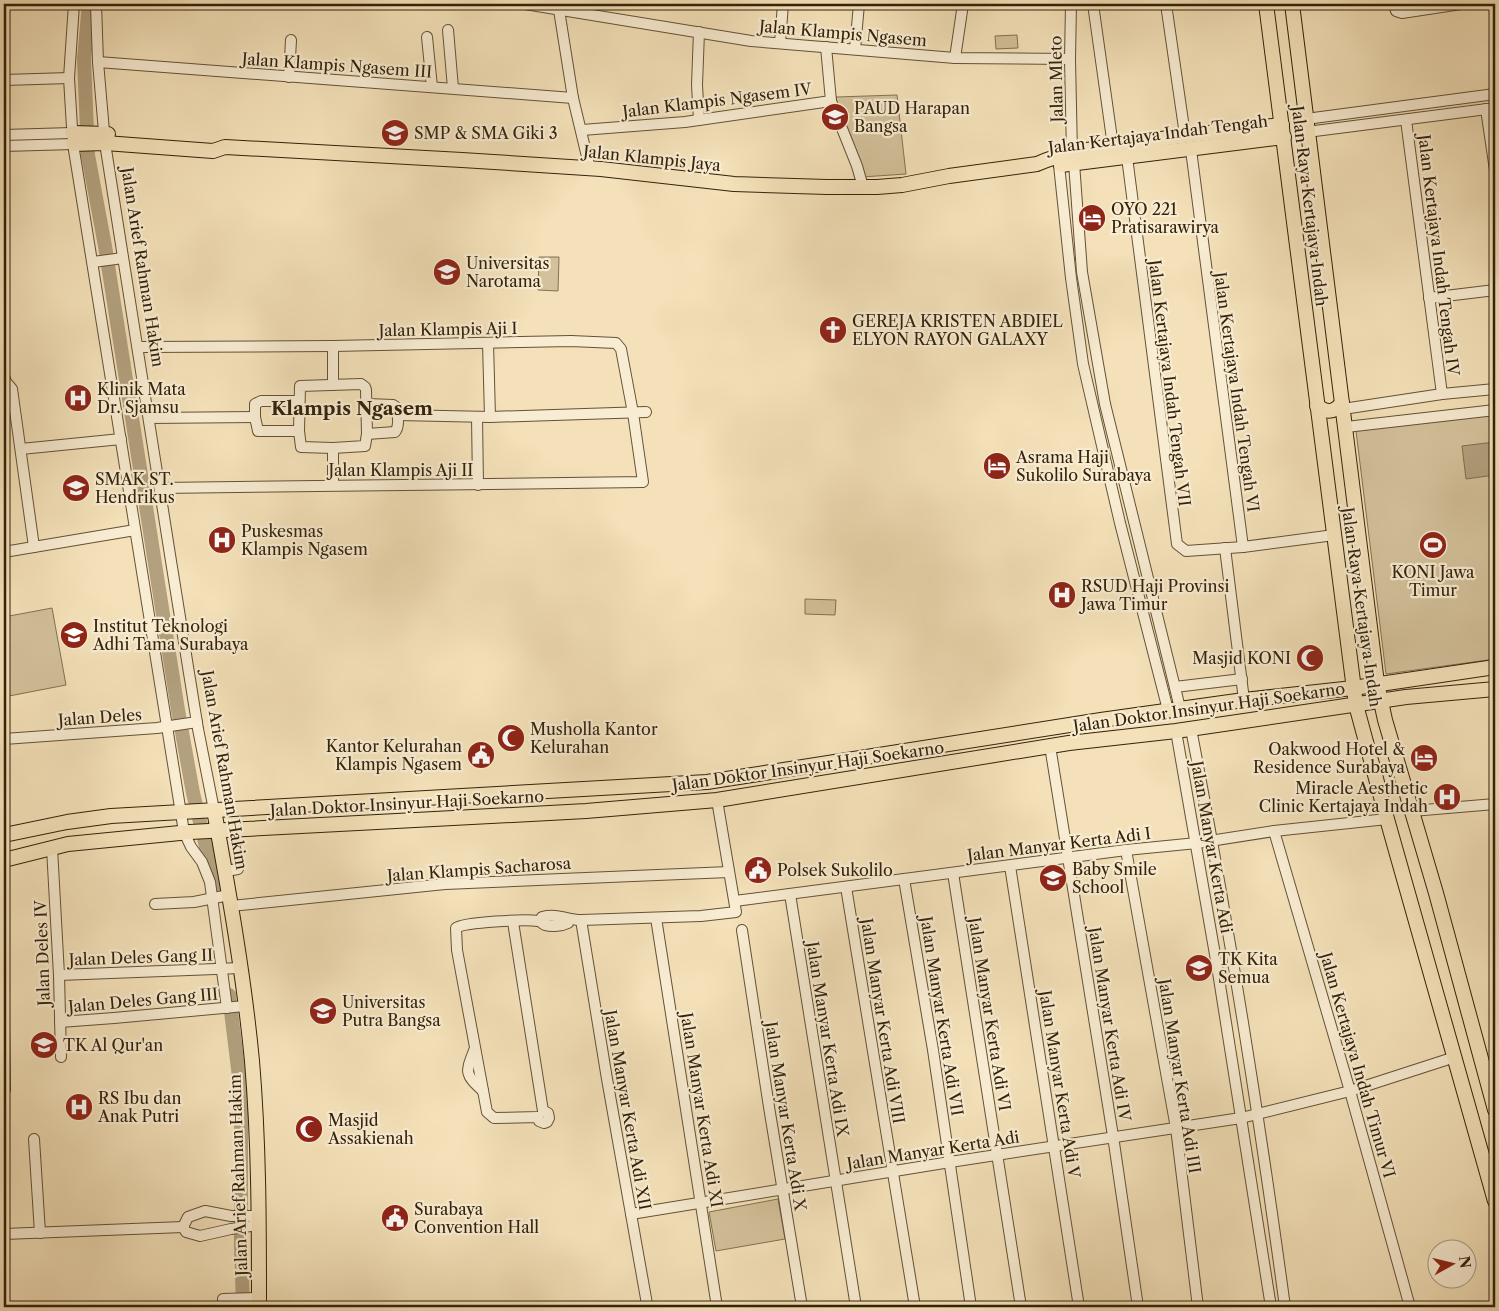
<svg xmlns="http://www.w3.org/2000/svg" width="1499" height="1311" viewBox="0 0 1499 1311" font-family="'Libre Caslon Text',serif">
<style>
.green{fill:#d3c19b;stroke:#837252}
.water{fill:#b2a07e;stroke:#7f6e50}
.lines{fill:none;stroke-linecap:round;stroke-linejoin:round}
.river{stroke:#b2a07e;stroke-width:14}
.minor-casing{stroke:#635236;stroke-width:12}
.major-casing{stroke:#33220a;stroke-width:16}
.minor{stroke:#f8ecd2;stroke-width:10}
.major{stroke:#f4e1b9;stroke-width:14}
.labels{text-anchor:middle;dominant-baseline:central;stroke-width:4.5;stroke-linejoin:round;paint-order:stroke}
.street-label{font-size:16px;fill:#33220a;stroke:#f8ecd2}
.poi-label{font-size:16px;fill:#33220a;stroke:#f8ecd2;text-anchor:start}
.quarter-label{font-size:19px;font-weight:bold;fill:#33220a;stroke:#f8ecd2}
</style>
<rect width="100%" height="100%" fill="#f4e1b9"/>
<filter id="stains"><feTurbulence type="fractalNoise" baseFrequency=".004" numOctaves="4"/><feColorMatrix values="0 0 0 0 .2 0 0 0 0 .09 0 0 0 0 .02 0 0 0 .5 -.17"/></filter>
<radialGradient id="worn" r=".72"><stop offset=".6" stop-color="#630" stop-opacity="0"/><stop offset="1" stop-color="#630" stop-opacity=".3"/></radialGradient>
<g class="green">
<polygon points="1017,35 1018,48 996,49 995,36"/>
<polygon points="897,95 906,174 862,177 837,118 836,97"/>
<polygon points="539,257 559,257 558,291 538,290"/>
<polygon points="1495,414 1495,659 1386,674 1356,431"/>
<polygon points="805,599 836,600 835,615 805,614"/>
<polygon points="52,608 66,685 4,697 4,617"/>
<polygon points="778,1199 785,1239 716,1251 709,1212"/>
</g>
<polygon class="water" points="1495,442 1495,475 1466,479 1462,446"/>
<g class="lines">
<g class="river">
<polyline points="89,4 84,59 88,155 105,246 178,710 193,793 210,863 214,889"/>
<polyline points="229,995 241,1093 241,1243 243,1307"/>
</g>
<defs>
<g id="minor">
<polyline points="74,4 69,78 73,144 184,832 191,847 202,862 210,882 227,1008"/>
<polyline points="96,4 98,62 105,143 171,561 198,729 214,810"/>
<polyline points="525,4 751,41 955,58 1070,59"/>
<polyline points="1071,4 1070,59 1072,154"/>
<polyline points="1093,4 1113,146"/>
<polyline points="1166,4 1185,135"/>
<polyline points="1394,4 1396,11 1402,13 1461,4"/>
<polyline points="559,10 573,98 590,169"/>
<polyline points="448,30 453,88"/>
<polyline points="427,37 432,87"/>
<polyline points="780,43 783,4"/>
<polyline points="855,49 859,4"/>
<polyline points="955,58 963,4"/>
<polyline points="98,62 573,98"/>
<polyline points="289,77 291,40"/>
<polyline points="4,80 69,78"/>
<polyline points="831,101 857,166 863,187"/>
<polyline points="1486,109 1495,170"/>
<polyline points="1306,119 1495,94"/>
<polyline points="699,120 697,85 699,32"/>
<polyline points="1406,120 1442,394"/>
<polyline points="582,130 685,122 831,101 826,47"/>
<polyline points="1307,132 1495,108"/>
<polyline points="4,135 72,133"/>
<polyline points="4,146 73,144"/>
<polyline points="1191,150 1243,547 1334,535"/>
<polyline points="1127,157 1177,544 1186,551 1243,547"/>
<polyline points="1074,163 1082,272 1105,404 1180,708"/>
<polyline points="1059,165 1071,278 1083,364 1120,523 1168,710"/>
<polyline points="93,262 123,258"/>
<polyline points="1429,298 1495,290"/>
<polyline points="4,334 4,339"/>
<polyline points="488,343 490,417"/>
<polyline points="138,347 333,346 571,341 616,343 621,349 633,413 643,482 160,488"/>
<polyline points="4,376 6,382 12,389 34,547"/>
<polygon points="361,384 365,387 366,390 367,434 365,446 333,448 301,447 299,431 300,386"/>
<polyline points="333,385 333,346"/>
<polyline points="299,401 261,401 255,404 255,417 258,431 299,431"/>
<path d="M367 404 393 405 396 407C398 415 400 426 395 432L367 434"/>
<polyline points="1343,409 1442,394 1495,389"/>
<polyline points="398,415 490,417 646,412"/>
<polyline points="477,417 478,485"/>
<polyline points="149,418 255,417"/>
<polyline points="1346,427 1495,410"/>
<polyline points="333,448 333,485"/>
<polyline points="21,449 121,439"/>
<polyline points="1225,548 1244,700"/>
<polyline points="4,552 135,530"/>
<polyline points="1175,687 1242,679"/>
<path d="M1191 729C1228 920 1259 1114 1285 1307"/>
<polyline points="1176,731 1217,966 1271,1307"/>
<polyline points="4,739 157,728 197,722"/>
<polyline points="1050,746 1113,1136 1138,1307"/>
<polyline points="1412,811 1495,804"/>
<polyline points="1274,831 1350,1091 1410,1307"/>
<polyline points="52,848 59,975 61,1057"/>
<polyline points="1126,850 1176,1128 1198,1307"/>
<polyline points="1010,866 1079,1307"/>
<polyline points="226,871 238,869"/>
<polyline points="953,873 1021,1307"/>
<polyline points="904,879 933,1050 971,1307"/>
<polyline points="846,887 915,1307"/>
<polyline points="790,894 856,1307"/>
<polyline points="735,901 1126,850 1197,843 1274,831 1387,819"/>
<polyline points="155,904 194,902 229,895"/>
<polyline points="231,906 445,884 729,872"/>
<polyline points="656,918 717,1307"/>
<polyline points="581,920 607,1079 647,1304"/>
<path d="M540 921 542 917C558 913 567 920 581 920L701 916 736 912 717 800"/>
<polyline points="513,922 543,1111"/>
<polyline points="742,930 769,1107 802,1307"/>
<polyline points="59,975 241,968"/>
<polyline points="4,1021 5,1090"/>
<polyline points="60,1022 114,1018 245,1006"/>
<path d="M475 1048C466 1072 463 1073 483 1091"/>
<path d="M543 1111 548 1113 549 1118 547 1122 544 1123 539 1121 538 1117 494 1118 487 1112 457 950 456 928C464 922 526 919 538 921 542 922 541 923 545 925 552 927 562 926 568 923V920"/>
<polyline points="34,1139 40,1233"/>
<polyline points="631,1214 950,1162 1241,1118 1350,1091 1455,1057"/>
<polyline points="183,1227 188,1217 205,1211 231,1216 258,1216"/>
<polyline points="183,1227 186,1232 200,1236 231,1229 258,1225"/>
<polyline points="4,1234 183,1227"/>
<polyline points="223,1307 223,1299 259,1298"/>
</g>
<g id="major">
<polyline points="1266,4 1356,705 1387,819 1495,1201"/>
<polyline points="1292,4 1377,683 1385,720 1436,893 1495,1110"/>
<polyline points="72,133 108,134"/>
<path d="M73 144 105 143 213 151 225 147 462 160 601 169 734 184 827 187H877L902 185 949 176 1037 164C1063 152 1098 148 1126 144 1178 136 1230 130 1282 125"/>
<polyline points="1061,165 1284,137"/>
<path d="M1317 406C1327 413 1334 413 1342 403"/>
<path d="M214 810C229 893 244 976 252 1061 259 1143 259 1225 259 1307"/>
<polyline points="4,835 67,822 111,816 707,782 1101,720 1244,700 1353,688 1495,667"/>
<polyline points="4,860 68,844 190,832 586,811 717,800 1069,743 1176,731 1406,697 1495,689"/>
</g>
</defs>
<use href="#minor" class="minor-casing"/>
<use href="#major" class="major-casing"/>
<use href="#minor" class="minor"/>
<use href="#major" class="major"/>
</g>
<defs>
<symbol id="school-disc" viewBox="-11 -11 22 22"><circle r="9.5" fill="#8f2418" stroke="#f8ecd2"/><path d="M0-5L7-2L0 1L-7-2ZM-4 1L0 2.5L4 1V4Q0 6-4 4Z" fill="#fff"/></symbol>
<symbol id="hotel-disc" viewBox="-11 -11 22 22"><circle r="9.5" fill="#8f2418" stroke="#f8ecd2"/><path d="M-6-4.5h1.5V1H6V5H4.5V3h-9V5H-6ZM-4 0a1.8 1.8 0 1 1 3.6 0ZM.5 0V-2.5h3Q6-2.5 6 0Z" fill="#fff"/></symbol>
<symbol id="university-disc" viewBox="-11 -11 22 22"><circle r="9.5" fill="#8f2418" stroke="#f8ecd2"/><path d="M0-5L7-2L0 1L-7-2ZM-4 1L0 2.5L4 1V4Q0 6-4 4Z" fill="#fff"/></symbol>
<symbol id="church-disc" viewBox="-11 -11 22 22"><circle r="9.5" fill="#8f2418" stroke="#f8ecd2"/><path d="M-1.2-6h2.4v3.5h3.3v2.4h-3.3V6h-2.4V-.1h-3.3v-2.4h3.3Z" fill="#fff"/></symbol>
<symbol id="hospital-disc" viewBox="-11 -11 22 22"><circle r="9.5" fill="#8f2418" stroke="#f8ecd2"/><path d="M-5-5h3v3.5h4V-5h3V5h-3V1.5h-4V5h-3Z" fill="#fff"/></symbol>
<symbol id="stadium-disc" viewBox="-11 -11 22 22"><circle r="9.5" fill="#8f2418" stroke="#f8ecd2"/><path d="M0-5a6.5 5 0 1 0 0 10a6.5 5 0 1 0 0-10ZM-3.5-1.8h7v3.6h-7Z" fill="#fff"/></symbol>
<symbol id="mosque-disc" viewBox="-11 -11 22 22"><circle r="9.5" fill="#8f2418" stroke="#f8ecd2"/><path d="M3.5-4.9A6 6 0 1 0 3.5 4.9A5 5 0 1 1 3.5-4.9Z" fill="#fff"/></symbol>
<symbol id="civic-disc" viewBox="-11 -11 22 22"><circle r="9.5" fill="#8f2418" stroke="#f8ecd2"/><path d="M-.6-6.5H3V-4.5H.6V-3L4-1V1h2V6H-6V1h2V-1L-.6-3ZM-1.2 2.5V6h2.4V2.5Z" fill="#fff"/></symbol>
</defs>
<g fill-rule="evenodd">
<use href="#school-disc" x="819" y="101" width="32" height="32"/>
<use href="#school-disc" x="379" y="117" width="32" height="32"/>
<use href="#hotel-disc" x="1076" y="202" width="32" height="32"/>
<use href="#university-disc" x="431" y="256" width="32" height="32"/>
<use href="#church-disc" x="817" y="314" width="32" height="32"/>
<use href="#hospital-disc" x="62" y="382" width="32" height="32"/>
<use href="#hotel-disc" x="981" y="450" width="32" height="32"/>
<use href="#school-disc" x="60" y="472" width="32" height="32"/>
<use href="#hospital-disc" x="206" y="524" width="32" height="32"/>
<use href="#stadium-disc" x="1417" y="529" width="32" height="32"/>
<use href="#hospital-disc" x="1046" y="579" width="32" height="32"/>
<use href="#university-disc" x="58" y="619" width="32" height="32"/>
<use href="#mosque-disc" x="1294" y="642" width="32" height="32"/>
<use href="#mosque-disc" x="495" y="722" width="32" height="32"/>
<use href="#civic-disc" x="465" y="739" width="32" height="32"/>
<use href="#hotel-disc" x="1408" y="742" width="32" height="32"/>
<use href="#hospital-disc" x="1431" y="781" width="32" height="32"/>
<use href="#civic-disc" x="742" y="854" width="32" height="32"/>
<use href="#school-disc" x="1037" y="862" width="32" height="32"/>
<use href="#school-disc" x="1183" y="952" width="32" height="32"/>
<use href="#university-disc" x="307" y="995" width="32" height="32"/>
<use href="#school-disc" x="28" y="1029" width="32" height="32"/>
<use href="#hospital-disc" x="63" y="1091" width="32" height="32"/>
<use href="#mosque-disc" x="293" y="1113" width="32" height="32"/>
<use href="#civic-disc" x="379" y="1202" width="32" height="32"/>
</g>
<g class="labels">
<g class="street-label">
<text transform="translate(843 33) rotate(5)">Jalan Klampis Ngasem</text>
<text transform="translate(337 65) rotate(4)">Jalan Klampis Ngasem III</text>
<text transform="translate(1056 79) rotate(-91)">Jalan Mleto</text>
<text transform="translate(717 100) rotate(-7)">Jalan Klampis Ngasem IV</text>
<text transform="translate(1158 134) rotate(-7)">Jalan Kertajaya Indah Tengah</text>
<text transform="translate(652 158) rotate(6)">Jalan Klampis Jaya</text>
<text transform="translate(1310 206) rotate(83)">Jalan Raya Kertajaya Indah</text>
<text transform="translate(1439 255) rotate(83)">Jalan Kertajaya Indah Tengah IV</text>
<text transform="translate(143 267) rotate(81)">Jalan Arief Rahman Hakim</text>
<text transform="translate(448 329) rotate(-1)">Jalan Klampis Aji I</text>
<text transform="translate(1170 383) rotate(83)">Jalan Kertajaya Indah Tengah VII</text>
<text transform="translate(1237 392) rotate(82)">Jalan Kertajaya Indah Tengah VI</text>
<text x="401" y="470">Jalan Klampis Aji II</text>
<text transform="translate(1362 607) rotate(82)">Jalan Raya Kertajaya Indah</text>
<text transform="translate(1209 707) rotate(-8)">Jalan Doktor Insinyur Haji Soekarno</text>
<text transform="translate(100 717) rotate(-4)">Jalan Deles</text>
<text transform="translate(808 766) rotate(-8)">Jalan Doktor Insinyur Haji Soekarno</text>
<text transform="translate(225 770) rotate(80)">Jalan Arief Rahman Hakim</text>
<text transform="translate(407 803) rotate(-3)">Jalan Doktor Insinyur Haji Soekarno</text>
<text transform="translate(1059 844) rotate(-7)">Jalan Manyar Kerta Adi I</text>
<text transform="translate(1212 847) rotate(80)">Jalan Manyar Kerta Adi</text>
<text transform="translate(479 869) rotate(-4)">Jalan Klampis Sacharosa</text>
<text transform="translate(42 953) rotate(-92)">Jalan Deles IV</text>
<text transform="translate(141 957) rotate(-2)">Jalan Deles Gang II</text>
<text transform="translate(143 1000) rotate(-5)">Jalan Deles Gang III</text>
<text transform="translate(990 1014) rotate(81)">Jalan Manyar Kerta Adi VI</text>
<text transform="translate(942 1016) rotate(81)">Jalan Manyar Kerta Adi VII</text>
<text transform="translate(883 1021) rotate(81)">Jalan Manyar Kerta Adi VIII</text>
<text transform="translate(1110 1024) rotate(81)">Jalan Manyar Kerta Adi IV</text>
<text transform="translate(828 1039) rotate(81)">Jalan Manyar Kerta Adi IX</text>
<text transform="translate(1358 1065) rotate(74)">Jalan Kertajaya Indah Timur VI</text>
<text transform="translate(1180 1076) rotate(81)">Jalan Manyar Kerta Adi III</text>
<text transform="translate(1060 1084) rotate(81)">Jalan Manyar Kerta Adi V</text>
<text transform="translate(628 1110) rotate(80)">Jalan Manyar Kerta Adi XII</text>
<text transform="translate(702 1110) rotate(81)">Jalan Manyar Kerta Adi XI</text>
<text transform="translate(786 1116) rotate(81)">Jalan Manyar Kerta Adi X</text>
<text transform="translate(933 1150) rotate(-9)">Jalan Manyar Kerta Adi</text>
<text transform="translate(238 1175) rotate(-92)">Jalan Arief Rahman Hakim</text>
</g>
<g class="poi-label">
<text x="854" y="108">PAUD Harapan<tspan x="854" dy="18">Bangsa</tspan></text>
<text x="414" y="133">SMP &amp; SMA Giki 3</text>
<text x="1111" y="209">OYO 221<tspan x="1111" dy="18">Pratisarawirya</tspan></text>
<text x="466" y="263">Universitas<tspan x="466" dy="18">Narotama</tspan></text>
<text x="852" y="321">GEREJA KRISTEN ABDIEL<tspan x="852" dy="18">ELYON RAYON GALAXY</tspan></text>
<text x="97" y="389">Klinik Mata<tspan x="97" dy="18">Dr. Sjamsu</tspan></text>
<text x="1016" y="457">Asrama Haji<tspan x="1016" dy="18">Sukolilo Surabaya</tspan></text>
<text x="95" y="479">SMAK ST.<tspan x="95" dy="18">Hendrikus</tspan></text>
<text x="241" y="531">Puskesmas<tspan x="241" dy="18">Klampis Ngasem</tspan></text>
<text x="1433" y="572" text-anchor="middle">KONI Jawa<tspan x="1433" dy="18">Timur</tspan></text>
<text x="1081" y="586">RSUD Haji Provinsi<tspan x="1081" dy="18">Jawa Timur</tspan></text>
<text x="93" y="626">Institut Teknologi<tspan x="93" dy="18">Adhi Tama Surabaya</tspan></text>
<text x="1291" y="658" text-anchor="end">Masjid KONI</text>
<text x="530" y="729">Musholla Kantor<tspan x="530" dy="18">Kelurahan</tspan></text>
<text x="462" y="746" text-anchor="end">Kantor Kelurahan<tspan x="462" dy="18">Klampis Ngasem</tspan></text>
<text x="1405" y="749" text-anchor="end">Oakwood Hotel &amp;<tspan x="1405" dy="18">Residence Surabaya</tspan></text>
<text x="1428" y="788" text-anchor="end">Miracle Aesthetic<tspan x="1428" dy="18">Clinic Kertajaya Indah</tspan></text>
<text x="1072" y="869">Baby Smile<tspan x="1072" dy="18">School</tspan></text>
<text x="777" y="870">Polsek Sukolilo</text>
<text x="1218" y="959">TK Kita<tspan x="1218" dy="18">Semua</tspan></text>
<text x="342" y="1002">Universitas<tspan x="342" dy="18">Putra Bangsa</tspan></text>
<text x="63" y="1045">TK Al Qur'an</text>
<text x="98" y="1098">RS Ibu dan<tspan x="98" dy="18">Anak Putri</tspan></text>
<text x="328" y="1120">Masjid<tspan x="328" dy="18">Assakienah</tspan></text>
<text x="414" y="1209">Surabaya<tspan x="414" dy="18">Convention Hall</tspan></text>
</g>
<g class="quarter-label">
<text x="352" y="408">Klampis Ngasem</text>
</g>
</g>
<rect width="1499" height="1311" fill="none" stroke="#f4e1b9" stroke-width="20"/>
<rect x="5" y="5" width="1489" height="1301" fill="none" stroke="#33220a" stroke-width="2.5"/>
<rect x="10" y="10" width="1479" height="1291" fill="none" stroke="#33220a"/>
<g transform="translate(1452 1264) rotate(82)"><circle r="24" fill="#f8ecd2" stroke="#a99b82"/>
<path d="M0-4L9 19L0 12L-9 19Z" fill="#8f2418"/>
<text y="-8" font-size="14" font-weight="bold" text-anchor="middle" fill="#33220a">N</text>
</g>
<rect width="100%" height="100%" filter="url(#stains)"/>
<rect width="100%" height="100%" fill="url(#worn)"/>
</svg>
